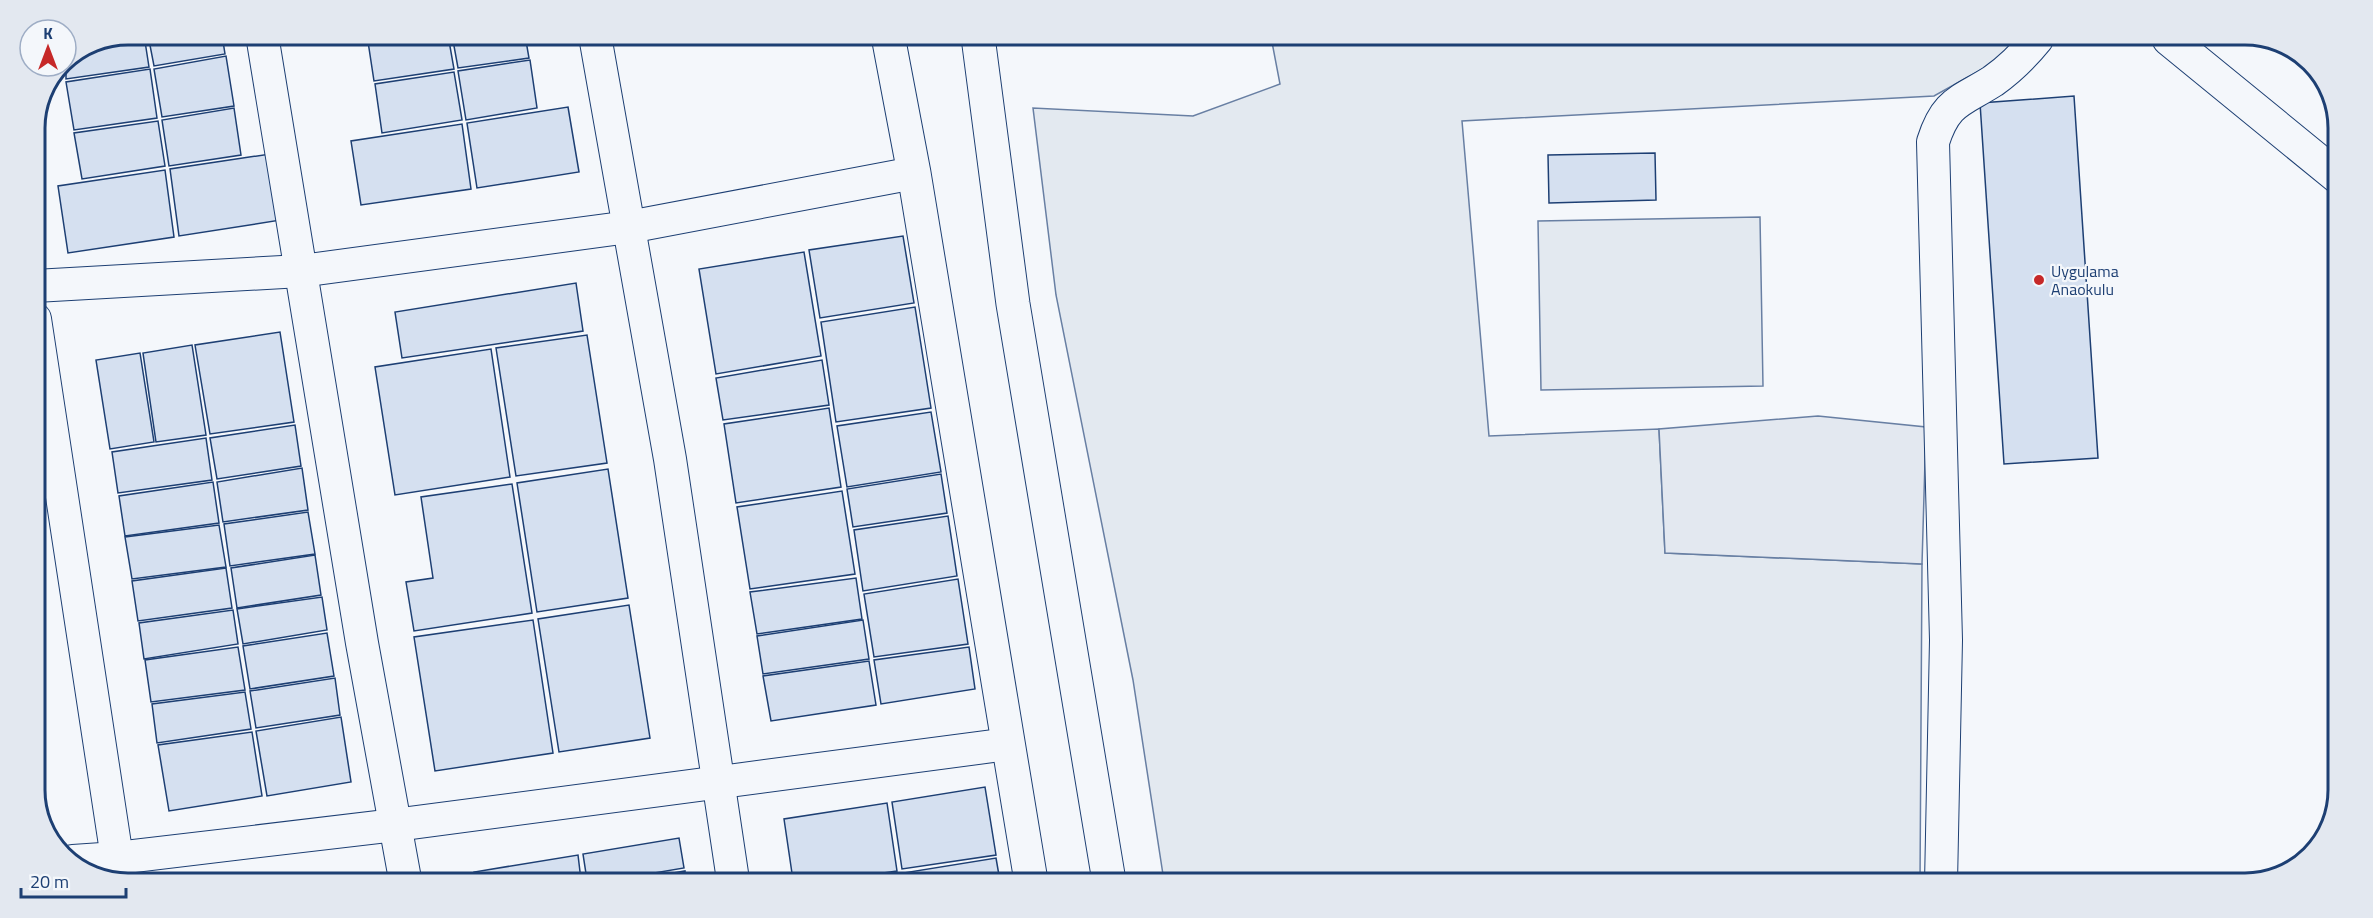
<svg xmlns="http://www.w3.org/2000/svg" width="2373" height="918" viewBox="0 0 2373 918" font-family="'Titillium Web',sans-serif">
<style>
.green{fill:#e3e9f0;stroke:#687fa3;stroke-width:1.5}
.parking{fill:#e3e8f0;stroke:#687fa3;stroke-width:1.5}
.building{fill:#d5e0f0;stroke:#1d3f73;stroke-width:1.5}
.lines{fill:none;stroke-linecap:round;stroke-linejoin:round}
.street-casing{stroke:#1d3f73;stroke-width:34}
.secondary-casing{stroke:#1d3f73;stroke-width:35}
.street{stroke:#f4f7fb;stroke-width:32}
.secondary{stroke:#f4f7fb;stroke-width:33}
.poi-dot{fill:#c62828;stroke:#f4f7fb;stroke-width:2}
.labels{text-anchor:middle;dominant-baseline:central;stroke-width:4.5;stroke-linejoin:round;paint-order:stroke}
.poi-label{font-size:16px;fill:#1d3f73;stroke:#f4f7fb;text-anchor:start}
.rim{fill:none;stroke:#1d3f73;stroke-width:3}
</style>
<rect width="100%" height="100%" fill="#f4f7fb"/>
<g class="green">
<polygon points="1271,37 2021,39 2013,52 1934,96 1462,121 1489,436 1659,429 1665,553 1922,564 1920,883 1164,881 1133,680 1056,295 1033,108 1193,116 1280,84"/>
<polygon points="1760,217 1763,386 1541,390 1538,221"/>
</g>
<polygon class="parking" points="1818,416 1926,427 1922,564 1665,553 1659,429"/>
<g class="building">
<polygon points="128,35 144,35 149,67 66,79 66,60"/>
<polygon points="148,35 222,35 225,54 154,66"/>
<polygon points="367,35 448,35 454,69 374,81"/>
<polygon points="452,35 525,35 529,58 458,68"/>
<polygon points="226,56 234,106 162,117 154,69"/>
<polygon points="530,60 537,108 466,120 458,71"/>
<polygon points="150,69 157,118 74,130 66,82"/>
<polygon points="454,72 462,120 382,133 375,84"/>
<polygon points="2074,96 2098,458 2004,464 1980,103"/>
<polygon points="568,107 579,172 477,188 467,123"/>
<polygon points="234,108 241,155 169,166 162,120"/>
<polygon points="158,121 165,166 82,179 74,133"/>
<polygon points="462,124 471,189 361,205 351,141"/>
<polygon points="1655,153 1656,200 1549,203 1548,155"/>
<polygon points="270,154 281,220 179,236 170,169"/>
<polygon points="165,170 174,237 68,253 58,186"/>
<polygon points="903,236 914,303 820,318 809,250"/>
<polygon points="804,252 821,356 716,374 699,269"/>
<polygon points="576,283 583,331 402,358 395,312"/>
<polygon points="915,307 931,408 836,422 821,322"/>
<polygon points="280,332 294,422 210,434 195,345"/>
<polygon points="587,335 607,463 516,476 496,348"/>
<polygon points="192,345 206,435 156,442 143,353"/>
<polygon points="491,349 510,477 395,495 375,367"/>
<polygon points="140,353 154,442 110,449 96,360"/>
<polygon points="822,360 829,405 723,420 716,378"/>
<polygon points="829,408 841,487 736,503 724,424"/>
<polygon points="931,412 941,472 847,487 837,426"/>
<polygon points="295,425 301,466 217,479 210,438"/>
<polygon points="206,438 212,480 118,493 112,452"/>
<polygon points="302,468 308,510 223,522 217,482"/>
<polygon points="608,469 628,598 537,612 517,483"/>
<polygon points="941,474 947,513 853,527 847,489"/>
<polygon points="213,482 219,523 125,536 119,496"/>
<polygon points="512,484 532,613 414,631 406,582 433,578 421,497"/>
<polygon points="842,491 855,574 750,589 737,507"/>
<polygon points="308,512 315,554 230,566 224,524"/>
<polygon points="948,516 957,576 863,591 854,530"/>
<polygon points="219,525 226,567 132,579 125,537"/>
<polygon points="315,555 321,595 237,608 231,568"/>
<polygon points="226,568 232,608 138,621 132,581"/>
<polygon points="856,578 862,619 757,634 750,592"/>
<polygon points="958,579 968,644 874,657 864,594"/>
<polygon points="322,597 327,630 243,644 237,609"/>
<polygon points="629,605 650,738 559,752 538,619"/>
<polygon points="233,610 238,644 144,659 139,623"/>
<polygon points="533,620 553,753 435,771 414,637"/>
<polygon points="863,620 869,659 763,674 757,636"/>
<polygon points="327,633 334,676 250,689 243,646"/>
<polygon points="238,647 245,690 151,702 145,660"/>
<polygon points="969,647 975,689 881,704 874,660"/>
<polygon points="869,661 876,705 771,721 763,676"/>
<polygon points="335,678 340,715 256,728 250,691"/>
<polygon points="245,692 251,729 157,743 152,704"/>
<polygon points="341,717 351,782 267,796 256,731"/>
<polygon points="252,732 262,796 169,811 158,745"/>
<polygon points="985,787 996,855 902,869 892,802"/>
<polygon points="887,803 897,871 835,880 793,880 784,819"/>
<polygon points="679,838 684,868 613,880 587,880 583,854"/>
<polygon points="578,855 581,880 475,879 474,872"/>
<polygon points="996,858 1000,881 904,880 903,873"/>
<polygon points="685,871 686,880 634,880"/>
<polygon points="897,874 898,880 858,880"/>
</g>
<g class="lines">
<defs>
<g id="street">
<polyline points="262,35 362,643 405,879"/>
<polyline points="595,36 670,459 733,880"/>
<polyline points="35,286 301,271 629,227 914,173"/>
<polyline points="35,319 117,858 395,825 1008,744"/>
<polyline points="73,861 117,858 119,878"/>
<path d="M1941 883 1946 640 1933 142C1946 101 1960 102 1993 81 2010 69 2024 55 2037 39"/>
</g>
<g id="secondary">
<polyline points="888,36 914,173 1031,881"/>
<polyline points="978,37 1013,304 1109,881"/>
<polyline points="2169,39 2338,177"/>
</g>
</defs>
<use href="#street" class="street-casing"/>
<use href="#secondary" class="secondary-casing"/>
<use href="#street" class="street"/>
<use href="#secondary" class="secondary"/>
</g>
<circle class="poi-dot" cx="2039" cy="280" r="6"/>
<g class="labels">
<g class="poi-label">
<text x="2051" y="271">Uygulama<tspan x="2051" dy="18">Anaokulu</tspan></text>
</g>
</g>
<path d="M0 0H2373V918H0ZM128 45H2245A83 83 0 0 1 2328 128V790A83 83 0 0 1 2245 873H128A83 83 0 0 1 45 790V128A83 83 0 0 1 128 45Z" fill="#e3e8f0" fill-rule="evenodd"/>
<path class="rim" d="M128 45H2245A83 83 0 0 1 2328 128V790A83 83 0 0 1 2245 873H128A83 83 0 0 1 45 790V128A83 83 0 0 1 128 45Z"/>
<g transform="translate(48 48)"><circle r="28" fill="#f4f7fb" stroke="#9eadc5" stroke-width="1.5"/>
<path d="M0-4.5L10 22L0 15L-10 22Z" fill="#c62828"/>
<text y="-9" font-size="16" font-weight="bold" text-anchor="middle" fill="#1d3f73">K</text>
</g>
<path d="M21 888v9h105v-9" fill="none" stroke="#1d3f73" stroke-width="3"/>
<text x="30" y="888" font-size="18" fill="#1d3f73" stroke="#f4f7fb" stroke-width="4.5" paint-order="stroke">20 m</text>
</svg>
